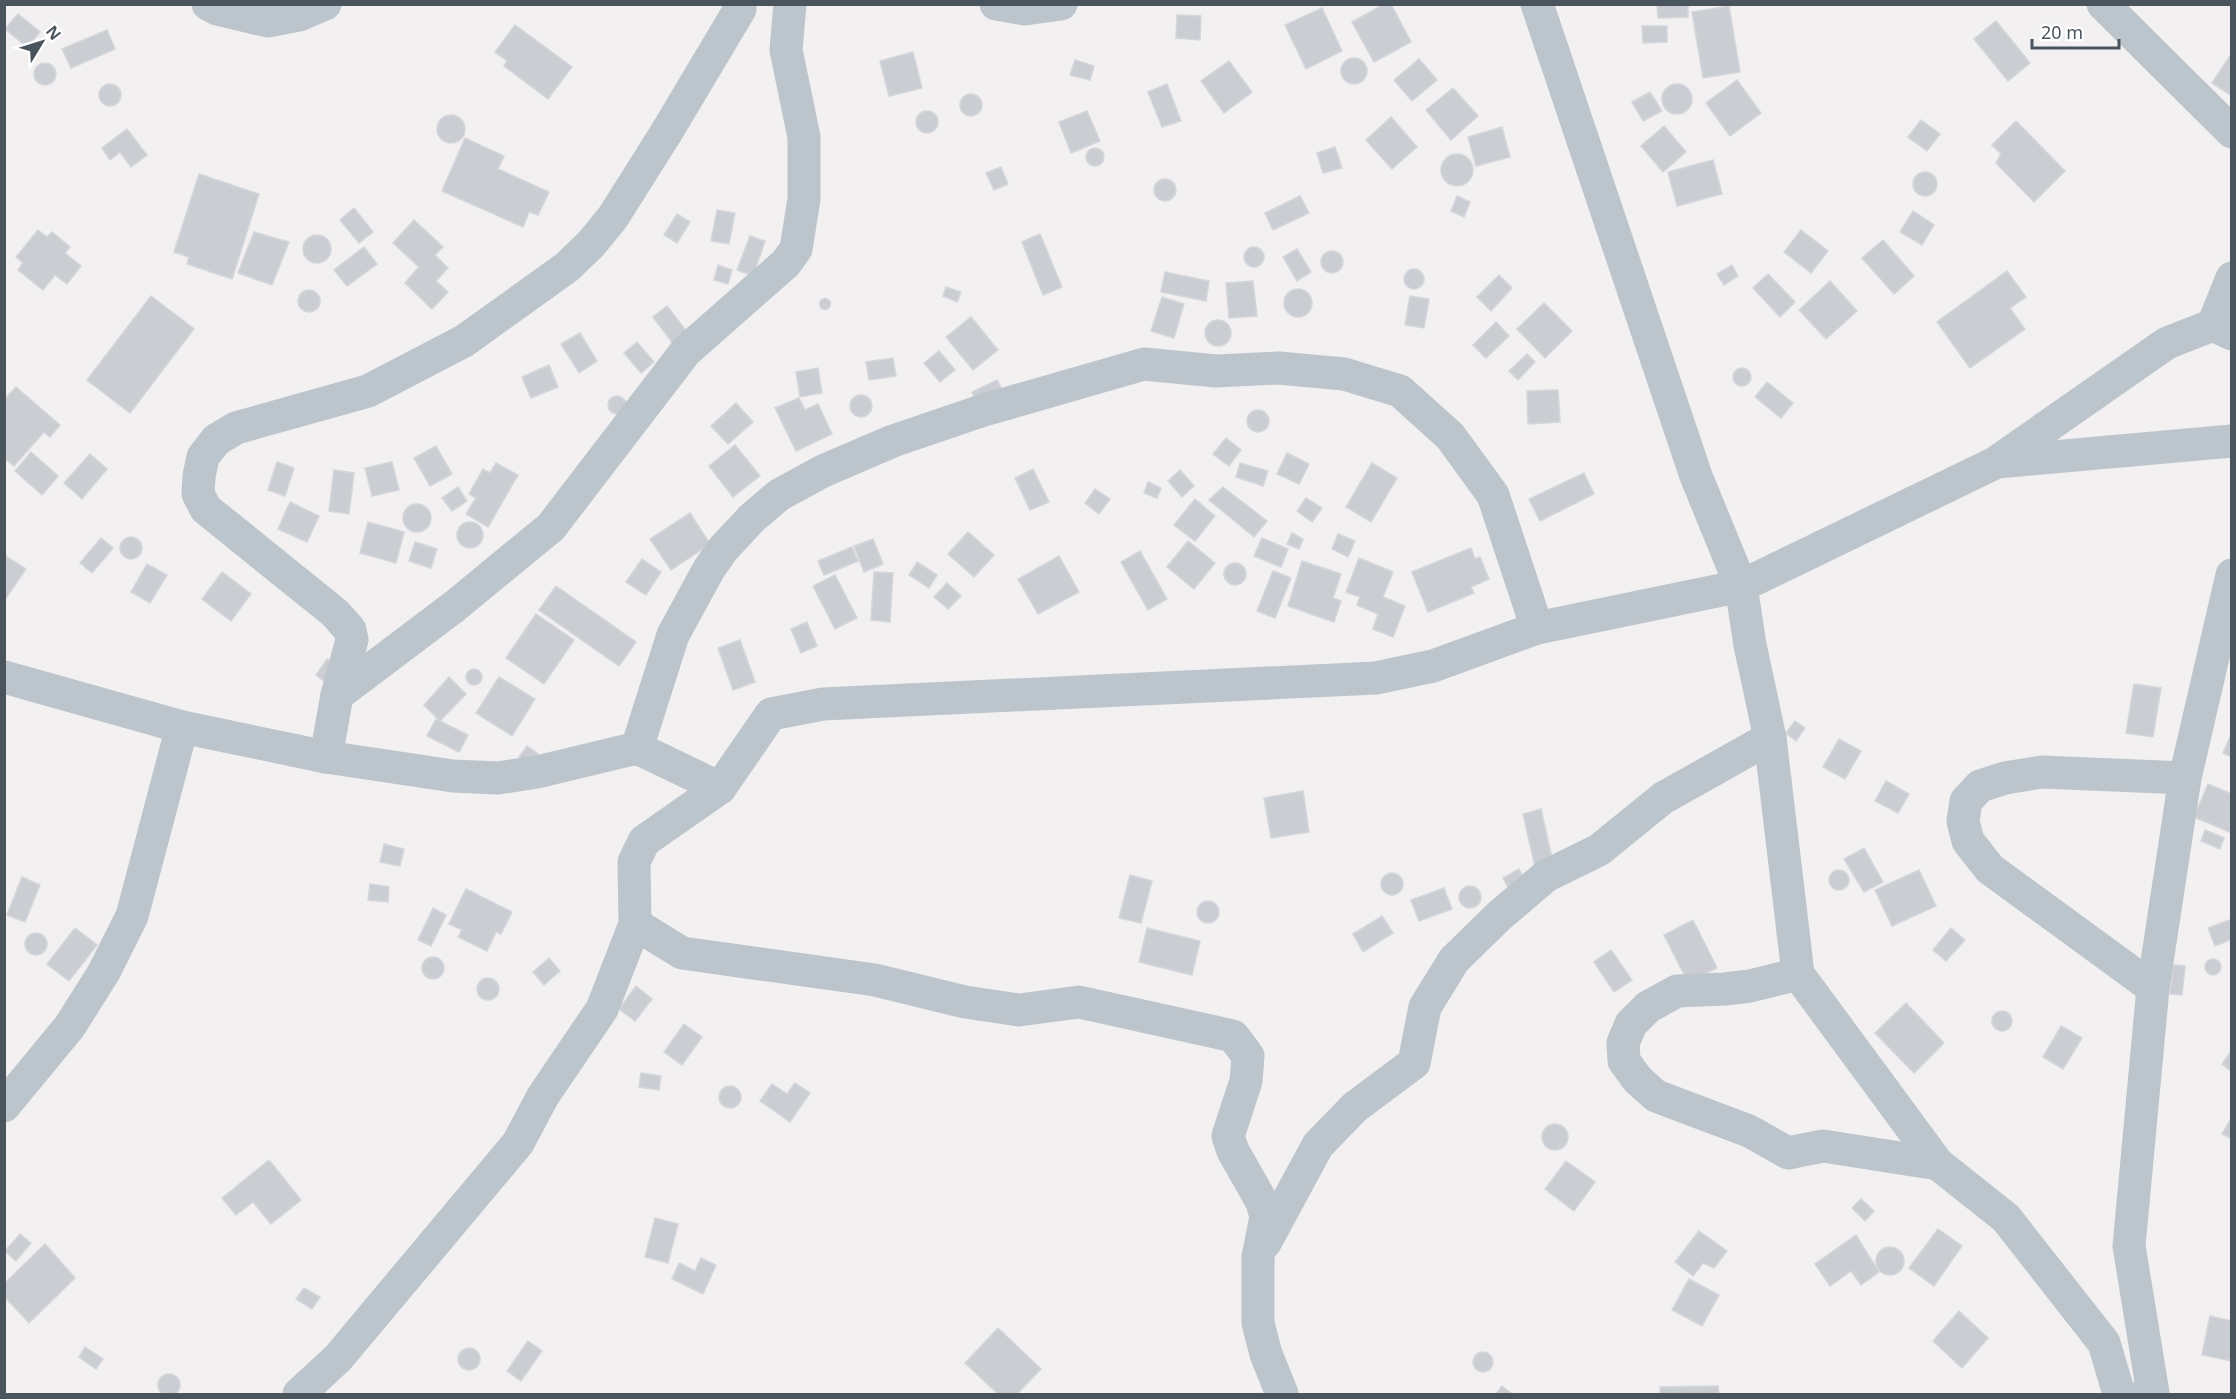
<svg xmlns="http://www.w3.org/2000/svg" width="2236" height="1399" viewBox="0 0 2236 1399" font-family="'Noto Sans',sans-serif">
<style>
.building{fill:#cacdd2;stroke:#d4d6db;stroke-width:1.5}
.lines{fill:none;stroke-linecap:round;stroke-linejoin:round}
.minor{stroke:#bcc5cc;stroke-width:33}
</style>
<rect width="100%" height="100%" fill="#f2f0f0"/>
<g class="building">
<polygon points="1384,4 1391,4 1411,42 1374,62 1352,22"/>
<polygon points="1657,4 1688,4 1688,17 1658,18"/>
<polygon points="1729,6 1740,72 1703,78 1692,12"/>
<polygon points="1322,8 1342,51 1306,69 1285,25"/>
<polygon points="18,14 40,32 27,47 5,29"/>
<polygon points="1177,15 1201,16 1200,40 1176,38"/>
<polygon points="1996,21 2030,63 2008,81 1974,39"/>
<polygon points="515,25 572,67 548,99 504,66 507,61 495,52"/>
<polygon points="1642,26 1667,26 1667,42 1643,43"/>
<polygon points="107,30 115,49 71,68 62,49"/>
<polygon points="913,52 922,88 889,96 880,61"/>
<polygon points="2232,53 2232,96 2212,83"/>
<circle cx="1354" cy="71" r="13"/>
<polygon points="1419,59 1437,80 1412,101 1394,80"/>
<polygon points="1075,60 1094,66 1090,80 1070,75"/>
<polygon points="1229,61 1252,92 1224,113 1201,81"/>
<circle cx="45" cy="74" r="11"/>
<polygon points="1737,80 1761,113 1730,136 1706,103"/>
<circle cx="110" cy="95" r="11"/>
<polygon points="1167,84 1181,121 1162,127 1148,92"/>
<circle cx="1677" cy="99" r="15"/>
<polygon points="1453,88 1478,116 1451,140 1426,110"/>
<polygon points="1650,92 1662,111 1643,121 1632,102"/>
<circle cx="971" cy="105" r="11"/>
<circle cx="927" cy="122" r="11"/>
<polygon points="1087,111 1100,141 1071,153 1059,122"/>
<circle cx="451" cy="129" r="14"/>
<polygon points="1391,117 1417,147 1392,169 1366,140"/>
<polygon points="1921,120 1940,134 1927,151 1908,137"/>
<polygon points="2016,121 2065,171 2034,202 1996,163 2001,154 1992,145"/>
<polygon points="1664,126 1686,152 1663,172 1641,146"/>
<polygon points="1502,127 1510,157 1476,166 1468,137"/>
<polygon points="127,129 147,155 131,167 120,152 110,160 102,148"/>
<polygon points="465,138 504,156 498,169 549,192 538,215 529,212 523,227 442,191"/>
<polygon points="1335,147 1342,168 1323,173 1317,153"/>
<circle cx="1095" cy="157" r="9"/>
<circle cx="1457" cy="170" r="16"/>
<polygon points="1713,160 1722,194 1677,206 1668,172"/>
<polygon points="1001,167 1008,184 994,190 986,173"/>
<circle cx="1925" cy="184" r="12"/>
<polygon points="199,174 259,194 232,279 187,264 189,257 174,252"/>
<circle cx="1165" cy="190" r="11"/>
<polygon points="1300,196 1309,213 1273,230 1265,213"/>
<polygon points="1457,196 1470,202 1464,217 1451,211"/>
<polygon points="354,208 373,232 359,243 340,220"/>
<polygon points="717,210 735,213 729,244 711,241"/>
<polygon points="1913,211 1934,225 1922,245 1900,232"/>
<polygon points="677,214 690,222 677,243 664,235"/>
<polygon points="414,220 443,247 435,255 448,268 436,281 448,292 432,309 405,283 419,267 393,243"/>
<polygon points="38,230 47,237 52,232 70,247 65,253 81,266 67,284 55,275 43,290 18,270 23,263 16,257"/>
<polygon points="1801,230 1828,251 1811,273 1784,252"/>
<polygon points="254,232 289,242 272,285 238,273"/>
<polygon points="1040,234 1062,287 1043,295 1022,242"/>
<circle cx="317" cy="249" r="14"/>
<polygon points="750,236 765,241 753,276 737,270"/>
<polygon points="1883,240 1914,276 1894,294 1862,258"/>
<circle cx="1254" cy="257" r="10"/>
<polygon points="364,247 377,264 347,286 334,270"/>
<polygon points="1297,249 1311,272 1297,281 1283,257"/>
<circle cx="1332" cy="262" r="11"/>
<polygon points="718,265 732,270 728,284 714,280"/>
<polygon points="1732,265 1738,276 1724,285 1717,274"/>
<circle cx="1414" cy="279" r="10"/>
<polygon points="2007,271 2026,297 2010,308 2025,329 1970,368 1937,322"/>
<polygon points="1165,272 1209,281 1206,301 1161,292"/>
<polygon points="1768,274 1795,302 1780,317 1753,288"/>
<polygon points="1499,275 1512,288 1491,311 1477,297"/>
<polygon points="1253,281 1257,316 1229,318 1226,283"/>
<polygon points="1830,281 1857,311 1826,339 1799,310"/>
<polygon points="946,287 961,292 957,302 943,296"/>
<circle cx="1298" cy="303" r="14"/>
<circle cx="309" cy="301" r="11"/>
<polygon points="151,296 194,329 130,413 87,380"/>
<polygon points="1410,296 1429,299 1424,328 1405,325"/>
<polygon points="1162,297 1184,304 1174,338 1151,331"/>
<circle cx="825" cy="304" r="5.5"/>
<polygon points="1544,303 1572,331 1545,358 1517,329"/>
<polygon points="667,306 691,337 676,348 653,317"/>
<polygon points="971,317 998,350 973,370 946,337"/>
<circle cx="1218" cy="333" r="13"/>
<polygon points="1496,322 1509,336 1486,358 1473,345"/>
<polygon points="580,333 597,361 579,373 561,344"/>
<polygon points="637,342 654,362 641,373 624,353"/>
<polygon points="939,351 955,370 940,382 924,363"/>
<polygon points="1527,354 1535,362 1518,380 1509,371"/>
<polygon points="893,358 896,376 869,380 866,362"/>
<polygon points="549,365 558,387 531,398 522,377"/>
<polygon points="818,368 822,393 800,397 796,372"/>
<circle cx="1742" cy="377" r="9"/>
<polygon points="997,380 1005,395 978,407 972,392"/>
<polygon points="1767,382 1793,403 1781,418 1755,397"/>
<polygon points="16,387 60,425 50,437 44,432 14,466 4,458 4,400"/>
<polygon points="1558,390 1560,422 1528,424 1527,391"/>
<circle cx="861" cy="406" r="11"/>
<circle cx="617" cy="405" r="9"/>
<polygon points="799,398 805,410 818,404 832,434 796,451 775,408"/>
<polygon points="736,403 753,422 728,444 711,426"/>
<circle cx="1258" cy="421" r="11"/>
<polygon points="1226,438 1241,450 1229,466 1213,454"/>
<polygon points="735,445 760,476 733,497 709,466"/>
<polygon points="436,446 452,474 430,486 414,458"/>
<polygon points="31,452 58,476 42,495 15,471"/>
<polygon points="1287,453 1309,464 1299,484 1277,474"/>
<polygon points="90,454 107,469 82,499 64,483"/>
<polygon points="277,462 294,468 285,496 268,490"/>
<polygon points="392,462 399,490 372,496 365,468"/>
<polygon points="496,463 518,475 488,527 466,514 476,498 469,494 483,469 490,473"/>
<polygon points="1240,463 1268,471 1263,486 1236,477"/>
<polygon points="1372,463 1397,478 1371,522 1346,507"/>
<polygon points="1033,469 1049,502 1030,510 1015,478"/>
<polygon points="334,470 354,473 349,514 329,511"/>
<polygon points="1180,470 1194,486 1182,497 1168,481"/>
<polygon points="1584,473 1594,494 1540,521 1529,499"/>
<polygon points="1148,482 1161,488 1157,498 1144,493"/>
<polygon points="458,487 467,501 452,511 442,498"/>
<polygon points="1223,487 1267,521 1254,537 1209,500"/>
<polygon points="1095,489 1110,499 1099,514 1085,503"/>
<polygon points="1306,498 1322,508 1312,522 1297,511"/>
<polygon points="1195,499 1215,516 1195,541 1174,525"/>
<polygon points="290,502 319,516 307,542 278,529"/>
<circle cx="417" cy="518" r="14"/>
<polygon points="690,513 710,544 671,570 650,539"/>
<circle cx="470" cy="535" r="13"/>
<polygon points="368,522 404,532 396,563 360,553"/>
<polygon points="968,532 994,555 974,577 948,554"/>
<polygon points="1292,533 1303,539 1299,549 1287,544"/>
<polygon points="1338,534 1355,541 1348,557 1332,549"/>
<circle cx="131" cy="548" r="11"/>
<polygon points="101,538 113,548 92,573 80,563"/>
<polygon points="1262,538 1288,549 1281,567 1254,556"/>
<polygon points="873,539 883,564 864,572 854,546"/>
<polygon points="1188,541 1215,563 1194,589 1167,567"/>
<polygon points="415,542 437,549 431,568 409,561"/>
<polygon points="852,547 858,561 824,575 818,561"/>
<polygon points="1471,548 1475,559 1480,557 1489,579 1471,587 1474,593 1428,612 1412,572"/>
<polygon points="1140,551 1167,599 1148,610 1121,562"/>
<polygon points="4,555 26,569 4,601"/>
<polygon points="1059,556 1079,592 1038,614 1018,579"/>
<polygon points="1359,558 1393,572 1383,597 1405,606 1393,637 1373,629 1378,614 1357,605 1360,597 1346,592"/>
<polygon points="642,559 661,572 646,595 626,582"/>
<polygon points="1302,561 1341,574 1333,598 1341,601 1334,622 1288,606"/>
<polygon points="917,562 937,575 929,588 909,575"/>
<circle cx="1235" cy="574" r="11"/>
<polygon points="147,564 167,575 150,603 131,592"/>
<polygon points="1273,571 1291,578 1275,618 1257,611"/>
<polygon points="222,572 251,594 231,621 202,599"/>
<polygon points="874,572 893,573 890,622 871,620"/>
<polygon points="835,575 857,618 835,629 813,586"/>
<polygon points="947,583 961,596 948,609 934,597"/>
<polygon points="556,586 636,642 619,666 539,610"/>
<polygon points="536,614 574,640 544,684 506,658"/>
<polygon points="807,622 817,646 801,653 791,629"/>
<polygon points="740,640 755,682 733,690 718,648"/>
<polygon points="327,659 344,671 332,687 316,675"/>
<circle cx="474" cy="677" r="8"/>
<polygon points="449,677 466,694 440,721 424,705"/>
<polygon points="499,677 535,699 512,736 476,713"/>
<polygon points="2134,684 2161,688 2153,737 2126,733"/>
<polygon points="436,719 468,735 459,752 427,736"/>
<polygon points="1795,721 1805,728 1796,741 1786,733"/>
<polygon points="2232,732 2232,757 2223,753"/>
<polygon points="1839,739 1861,751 1845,779 1823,767"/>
<polygon points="527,746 538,754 530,765 519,757"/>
<polygon points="1886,781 1909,794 1898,813 1875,801"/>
<polygon points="2208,784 2232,794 2232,833 2194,817"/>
<polygon points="1303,791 1309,832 1271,838 1264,798"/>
<polygon points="1541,809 1553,863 1535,867 1523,814"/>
<polygon points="2205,830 2224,838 2220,849 2201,841"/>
<polygon points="384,844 404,849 400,866 380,862"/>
<polygon points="1864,848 1883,882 1864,892 1844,859"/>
<polygon points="1519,869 1529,888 1513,896 1503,878"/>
<polygon points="1919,870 1936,906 1892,926 1875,890"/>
<circle cx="1839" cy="880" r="10"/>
<circle cx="1392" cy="884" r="11"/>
<polygon points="1130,875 1152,881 1141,923 1119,918"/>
<polygon points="22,877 40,885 25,922 7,915"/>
<polygon points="370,884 389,887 388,902 368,900"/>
<circle cx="1470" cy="897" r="11"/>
<polygon points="1444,888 1452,909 1419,921 1411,900"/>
<polygon points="466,889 512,912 501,934 496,932 487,951 458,937 462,930 449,924"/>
<circle cx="1208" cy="912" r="11"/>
<polygon points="433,908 446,915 431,946 418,940"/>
<polygon points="1382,916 1393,933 1363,952 1353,934"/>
<polygon points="2232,919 2232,939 2215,946 2208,928"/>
<polygon points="1693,920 1717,968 1688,982 1664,935"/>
<polygon points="75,928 97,945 69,981 47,964"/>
<polygon points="1147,928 1200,941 1192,975 1139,962"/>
<polygon points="1951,928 1965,940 1946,961 1933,950"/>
<circle cx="36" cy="944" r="11"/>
<polygon points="1611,950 1632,980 1614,992 1594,962"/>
<circle cx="433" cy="968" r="11"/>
<polygon points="549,958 560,971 544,985 533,972"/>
<circle cx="2213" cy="967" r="8"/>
<polygon points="2173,965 2185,966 2182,995 2170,994"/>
<circle cx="488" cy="989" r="11"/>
<polygon points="636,986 652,999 635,1021 619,1009"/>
<polygon points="1906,1003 1944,1043 1914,1073 1875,1033"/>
<circle cx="2002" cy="1021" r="10"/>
<polygon points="684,1024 702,1037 682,1065 664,1052"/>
<polygon points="2061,1026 2082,1038 2063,1069 2043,1057"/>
<polygon points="2232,1050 2232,1072 2222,1064"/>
<polygon points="641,1073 661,1076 659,1090 639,1087"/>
<polygon points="795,1083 810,1093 790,1122 760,1101 772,1084 787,1094"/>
<circle cx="730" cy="1097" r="11"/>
<polygon points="2232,1117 2232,1139 2222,1134"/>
<circle cx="1555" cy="1137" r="13"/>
<polygon points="269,1160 301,1200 271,1224 253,1202 236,1215 222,1198"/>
<polygon points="1566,1161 1595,1182 1574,1211 1545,1189"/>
<polygon points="1861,1199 1874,1211 1865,1221 1852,1208"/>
<polygon points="655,1218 678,1224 668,1263 645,1257"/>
<polygon points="1938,1229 1962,1246 1934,1286 1909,1268"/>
<polygon points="1699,1231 1727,1251 1714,1268 1703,1263 1693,1276 1675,1262"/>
<polygon points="20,1234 31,1243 16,1261 5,1251"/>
<polygon points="1856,1235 1879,1272 1861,1285 1851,1271 1830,1286 1815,1264"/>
<polygon points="45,1244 75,1278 29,1323 4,1296 4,1284"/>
<circle cx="1890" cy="1261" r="14"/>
<polygon points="701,1258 716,1265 703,1294 672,1279 679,1263 695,1271"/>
<polygon points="1689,1279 1719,1295 1702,1326 1672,1310"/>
<polygon points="304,1288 320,1297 312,1309 296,1299"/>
<polygon points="1959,1311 1988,1338 1962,1368 1933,1341"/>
<polygon points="2210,1316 2232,1321 2232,1361 2202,1355"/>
<polygon points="998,1328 1041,1369 1017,1394 998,1394 965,1363"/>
<polygon points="528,1341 542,1351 521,1381 507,1371"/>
<polygon points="85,1347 103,1359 96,1369 79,1357"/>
<circle cx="469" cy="1359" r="11"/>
<circle cx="1483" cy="1362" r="10"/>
<circle cx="169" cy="1385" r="11"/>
<polygon points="1502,1386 1511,1393 1513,1394 1496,1394"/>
<polygon points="1718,1386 1719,1394 1660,1394 1660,1387"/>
</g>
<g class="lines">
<g class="minor">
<polyline points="208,4 217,9 268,21 299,15 325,4"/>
<polyline points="996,4 1025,9 1061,4"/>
<polyline points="1537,4 1696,476 1741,586 1750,645 1770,738 1798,974 1938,1164 2006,1218 2104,1343 2119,1394"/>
<polyline points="2103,4 2232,132"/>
<polyline points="2213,325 2232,278"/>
<polyline points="1997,462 2232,441"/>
<polyline points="4,677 182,727 326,757 453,776 498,778 537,772 637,748 720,788 771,714 823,704 1376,678 1433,666 1537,628 1741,586 1995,463 2167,343 2213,325 2232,334"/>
<polyline points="337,695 455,606 551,527 686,351 786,263 796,249 804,199 804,137 786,50 790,4"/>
<polyline points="637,748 673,635 709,569 723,549 752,518 779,495 823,471 893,441 984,410 1144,364 1216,371 1279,368 1344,374 1400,391 1450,436 1493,495 1537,628"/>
<polyline points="326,757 337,695 352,640 350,630 335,613 206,509 198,494 199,476 203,457 216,440 236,428 368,391 464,341 567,267 591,244 613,217 666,133 740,9"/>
<polyline points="635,924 682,953 875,980 965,1002 1019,1010 1079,1002 1233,1036 1248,1056 1246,1081 1228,1136 1233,1151 1262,1202 1266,1217 1258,1257 1258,1323 1266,1354 1282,1394"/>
<polyline points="1798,974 1750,986 1725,989 1677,991 1648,1007 1631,1024 1623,1043 1624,1061 1638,1080 1656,1096 1749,1131 1788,1153 1823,1146 1938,1164"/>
<polyline points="2153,988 1990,869 1968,841 1963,821 1966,801 1980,786 2005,778 2042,772 2185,778"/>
<polyline points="4,1106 70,1026 104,972 132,916 182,727"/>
<polyline points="1265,1243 1318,1145 1355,1107 1414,1063 1425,1007 1454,960 1499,916 1546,876 1599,850 1663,798 1770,738"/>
<polyline points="299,1394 338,1358 518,1143 543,1096 602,1009 635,924 634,862 644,841 720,788"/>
<polyline points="2145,1394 2153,1393 2129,1246 2153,988 2185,778 2232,575"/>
</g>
</g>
<rect width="2236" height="1399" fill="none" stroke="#49545d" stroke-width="12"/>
<g transform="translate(42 42) rotate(52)" stroke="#ffffff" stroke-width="4.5" paint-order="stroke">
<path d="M0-4.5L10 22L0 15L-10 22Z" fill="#49545d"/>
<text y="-9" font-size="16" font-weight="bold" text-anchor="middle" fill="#49545d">N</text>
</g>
<path d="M2032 39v9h87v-9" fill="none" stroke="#49545d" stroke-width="3"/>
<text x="2041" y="39" font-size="18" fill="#49545d" stroke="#ffffff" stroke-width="4.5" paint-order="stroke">20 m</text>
</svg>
